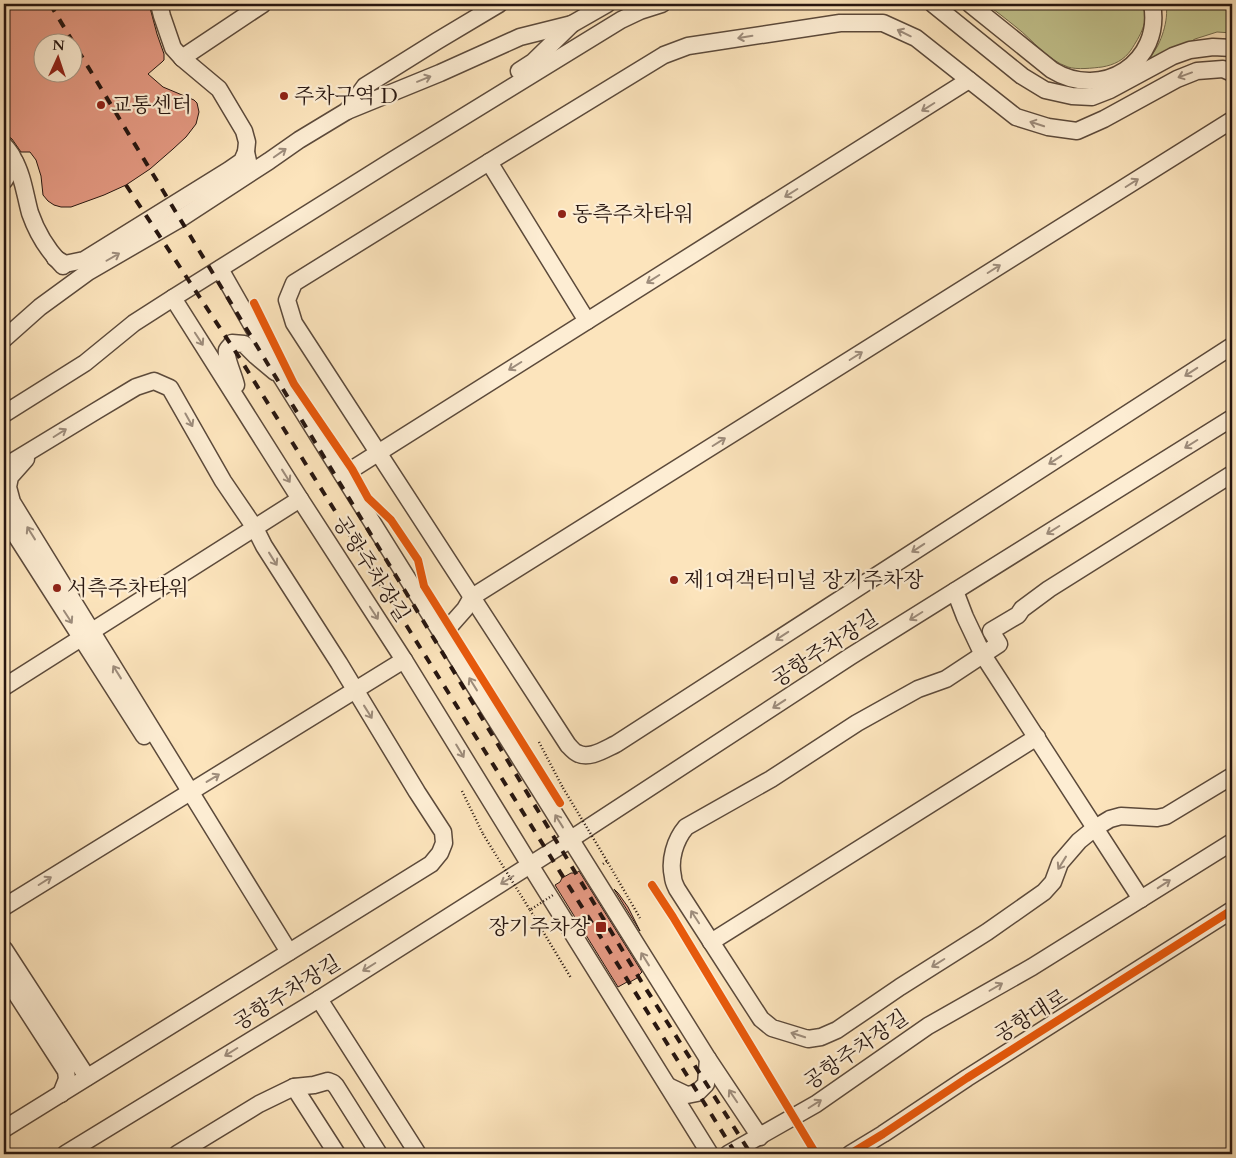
<svg xmlns="http://www.w3.org/2000/svg" width="1236" height="1158" viewBox="0 0 1236 1158" font-family="Cardo,'Noto Serif KR',serif">
<style>
.green{fill:#c2c38e;stroke:#746c4f}
.building{fill:#e39881;stroke:#271610;fill-rule:evenodd}
.lines{fill:none;stroke-linecap:round;stroke-linejoin:round}
.minor-casing{stroke:#5c4a3b;stroke-width:19}
.path{stroke:#271610;stroke-width:2.5;stroke-dasharray:1 2.5;stroke-linecap:butt}
.minor{stroke:#fdedd3;stroke-width:16}
.rail{stroke:#271610;stroke-width:4;stroke-dasharray:9 9;stroke-linecap:butt}
.path-bridge{stroke:#271610;stroke-width:2.5;stroke-dasharray:1 2.5;stroke-linecap:butt}
.cycleway-casing{stroke:#fdedd3;stroke-width:11}
.cycleway{stroke:#e8590c;stroke-width:8}
.oneway{stroke:#9d8c7b}
.poi-dot{fill:#8f2418;stroke:#fdedd3;stroke-width:2}
.labels{text-anchor:middle;dominant-baseline:central;stroke-width:4.5;stroke-linejoin:round;paint-order:stroke}
.poi-label{font-size:21px;fill:#271610;stroke:#fdedd3;text-anchor:start}
.street-label{font-size:21px;fill:#271610;stroke:#fdedd3}
</style>
<rect width="100%" height="100%" fill="#fce4bc"/>
<filter id="stains"><feTurbulence type="fractalNoise" baseFrequency=".004" numOctaves="4"/><feColorMatrix values="0 0 0 0 .2 0 0 0 0 .09 0 0 0 0 .02 0 0 0 .5 -.17"/></filter>
<radialGradient id="worn" r=".72"><stop offset=".6" stop-color="#630" stop-opacity="0"/><stop offset="1" stop-color="#630" stop-opacity=".3"/></radialGradient>
<g class="green">
<path d="M986 4H1145C1149 21 1140 36 1131 50 1124 60 1114 65 1102 67 1093 68 1077 70 1068 67 1047 60 1033 40 1016 27 1006 19 996 11 986 4Z"/>
<path d="M1166 4H1232V33L1217 32 1195 39 1170 54 1140 68C1144 64 1148 60 1151 56 1161 44 1169 20 1166 4Z"/>
</g>
<g class="building">
<path d="M4 4H149L157 34 164 54V60L162 62 148 74 163 87 194 100 197 103 199 112 196 124 186 137 173 149 150 169 126 185 104 195 71 207H61L54 205 48 201 43 195 41 176 36 160 30 152H21L12 139 8 136 4 135ZM42 42H72V72H42Z"/>
<polygon points="579,871 642,972 640,974 637,978 630,982 627,982 618,987 555,885 560,882 562,878 571,873 576,873"/>
<polygon points="614,889 618,893 628,907 640,931"/>
</g>
<g class="lines">
<defs>
<g id="minor">
<polyline points="159,4 162,16 173,48 182,58 219,89 244,131 247,142 246,152 248,161"/>
<polyline points="933,4 1022,76 1045,90 1072,96 1092,97 1110,90 1173,56 1190,50 1213,47 1232,48"/>
<path d="M970 4 1052 70C1102 101 1163 62 1152 4"/>
<polyline points="182,58 263,4"/>
<polyline points="519,71 533,62 572,24 607,4"/>
<path d="M1232 73 1223 69 1197 71 1177 79 1104 119 1077 131 1048 127 1016 117 916 38 883 23H840L688 46 664 55 489 162 294 283 287 300 294 323 568 745C570 747 574 752 577 753 589 760 605 749 616 744L1232 346"/>
<polyline points="347,111 365,86 437,41 499,4"/>
<path d="M4 145C7 149 11 153 13 158 23 175 25 195 30 213 37 233 48 251 63 266"/>
<polyline points="489,162 587,321"/>
<polyline points="4,181 15,162"/>
<polyline points="55,258 65,264 84,260 229,170 242,161 246,152"/>
<polyline points="220,269 282,378 708,1059 760,1137"/>
<polyline points="173,298 300,499 404,660 530,865 710,1154"/>
<polyline points="4,339 40,307 88,272 183,217 269,161 299,140 347,111 440,73 520,37 572,24"/>
<path d="M236 385C234 376 225 357 227 350 228 348 231 346 232 343L244 344 256 356 275 372"/>
<polyline points="4,414 85,363 134,323 173,298 393,160 621,20 640,11 662,4"/>
<polyline points="26,459 10,477 8,487 12,502 289,952"/>
<polyline points="4,467 96,411 136,387 154,381 170,388 223,481 255,528 264,546 339,663 417,792 443,832 444,843 440,853 431,864 4,1129"/>
<path d="M1232 474 1049 589 1022 609 1018 615 991 631 999 644 946 679 918 689 857 723 771 779 686 827C675 840 669 860 673 877 673 881 675 885 677 889L761 1019 772 1028 808 1039 821 1037 837 1030 900 987 987 932 1044 892 1053 882 1060 863 1079 841 1095 828 1110 819 1121 816 1157 818 1166 816 1232 776"/>
<polyline points="343,475 969,80"/>
<polyline points="4,517 144,736"/>
<polyline points="955,591 965,617 983,655 1141,899"/>
<polyline points="442,635 465,609 472,597 1232,120"/>
<polyline points="4,687 300,499"/>
<polyline points="4,907 404,660"/>
<polyline points="711,942 1037,737"/>
<polyline points="4,949 87,1077"/>
<polyline points="4,975 66,1071 67,1079 61,1094"/>
<polyline points="319,999 418,1154"/>
<polyline points="668,1086 687,1095 697,1093 706,1084 708,1059"/>
<polyline points="294,1087 314,1085 328,1081 333,1083 336,1086 379,1154"/>
<polyline points="65,1154 319,999 571,839 851,656 1232,418"/>
<polyline points="177,1154 259,1104 294,1087 337,1154"/>
<polyline points="728,1154 816,1104 928,1026 1032,967 1232,842"/>
<polyline points="850,1154 883,1134 967,1078 1232,910"/>
</g>
</defs>
<use href="#minor" class="minor-casing"/>
<g class="path">
<polyline points="539,742 563,788"/>
<polyline points="462,791 483,834"/>
<polyline points="603,864 607,861 640,918"/>
<polyline points="530,910 571,978"/>
</g>
<use href="#minor" class="minor"/>
<g class="rail">
<polyline points="50,4 641,981 751,1154"/>
<polyline points="126,185 239,357 736,1154"/>
</g>
<g class="path-bridge">
<polyline points="563,788 607,861"/>
<polyline points="483,834 530,910 553,895"/>
</g>
<defs>
<g id="cycleway">
<polyline points="254,303 294,384 352,469 368,498 391,520 418,560 424,586 560,803"/>
<polyline points="652,885 673,917 816,1154"/>
<polyline points="850,1154 883,1134 967,1078 1232,910"/>
</g>
</defs>
<use href="#cycleway" class="cycleway-casing"/>
<use href="#cycleway" class="cycleway"/>
</g>
<defs><path id="oneway-shaft" d="M-6 0H5M1.5-3L5.5 0L1.5 3" fill="none" stroke-width="1.6" stroke-linecap="round" stroke-linejoin="round" transform="scale(1.25)"/></defs>
<g class="oneway">
<use href="#oneway-shaft" transform="translate(904 33) rotate(-154)"/>
<use href="#oneway-shaft" transform="translate(745 37) rotate(171)"/>
<use href="#oneway-shaft" transform="translate(1185 75) rotate(160)"/>
<use href="#oneway-shaft" transform="translate(424 79) rotate(-22)"/>
<use href="#oneway-shaft" transform="translate(928 107) rotate(148)"/>
<use href="#oneway-shaft" transform="translate(1037 124) rotate(-162)"/>
<use href="#oneway-shaft" transform="translate(280 153) rotate(-35)"/>
<use href="#oneway-shaft" transform="translate(1132 183) rotate(-32)"/>
<use href="#oneway-shaft" transform="translate(791 193) rotate(148)"/>
<use href="#oneway-shaft" transform="translate(113 257) rotate(-30)"/>
<use href="#oneway-shaft" transform="translate(994 269) rotate(-32)"/>
<use href="#oneway-shaft" transform="translate(653 279) rotate(148)"/>
<use href="#oneway-shaft" transform="translate(199 339) rotate(57)"/>
<use href="#oneway-shaft" transform="translate(856 356) rotate(-32)"/>
<use href="#oneway-shaft" transform="translate(515 366) rotate(148)"/>
<use href="#oneway-shaft" transform="translate(1191 372) rotate(147)"/>
<use href="#oneway-shaft" transform="translate(189 420) rotate(61)"/>
<use href="#oneway-shaft" transform="translate(60 433) rotate(-32)"/>
<use href="#oneway-shaft" transform="translate(719 442) rotate(-32)"/>
<use href="#oneway-shaft" transform="translate(1191 444) rotate(148)"/>
<use href="#oneway-shaft" transform="translate(1055 460) rotate(147)"/>
<use href="#oneway-shaft" transform="translate(286 476) rotate(58)"/>
<use href="#oneway-shaft" transform="translate(1053 530) rotate(148)"/>
<use href="#oneway-shaft" transform="translate(31 533) rotate(-122)"/>
<use href="#oneway-shaft" transform="translate(918 548) rotate(147)"/>
<use href="#oneway-shaft" transform="translate(273 559) rotate(58)"/>
<use href="#oneway-shaft" transform="translate(374 613) rotate(57)"/>
<use href="#oneway-shaft" transform="translate(916 616) rotate(148)"/>
<use href="#oneway-shaft" transform="translate(68 617) rotate(57)"/>
<use href="#oneway-shaft" transform="translate(782 636) rotate(147)"/>
<use href="#oneway-shaft" transform="translate(117 672) rotate(-122)"/>
<use href="#oneway-shaft" transform="translate(473 684) rotate(-122)"/>
<use href="#oneway-shaft" transform="translate(779 704) rotate(147)"/>
<use href="#oneway-shaft" transform="translate(368 712) rotate(58)"/>
<use href="#oneway-shaft" transform="translate(460 751) rotate(59)"/>
<use href="#oneway-shaft" transform="translate(213 778) rotate(-31)"/>
<use href="#oneway-shaft" transform="translate(559 821) rotate(-122)"/>
<use href="#oneway-shaft" transform="translate(1062 863) rotate(122)"/>
<use href="#oneway-shaft" transform="translate(507 880) rotate(148)"/>
<use href="#oneway-shaft" transform="translate(45 881) rotate(-32)"/>
<use href="#oneway-shaft" transform="translate(1164 884) rotate(-33)"/>
<use href="#oneway-shaft" transform="translate(695 917) rotate(-123)"/>
<use href="#oneway-shaft" transform="translate(645 959) rotate(-122)"/>
<use href="#oneway-shaft" transform="translate(938 963) rotate(148)"/>
<use href="#oneway-shaft" transform="translate(369 967) rotate(148)"/>
<use href="#oneway-shaft" transform="translate(996 987) rotate(-30)"/>
<use href="#oneway-shaft" transform="translate(798 1035) rotate(-162)"/>
<use href="#oneway-shaft" transform="translate(231 1052) rotate(148)"/>
<use href="#oneway-shaft" transform="translate(733 1096) rotate(-124)"/>
<use href="#oneway-shaft" transform="translate(815 1104) rotate(-32)"/>
</g>
<g class="poi-dot">
<circle cx="284" cy="96" r="5"/>
<circle cx="101" cy="105" r="5"/>
<circle cx="562" cy="214" r="5"/>
<circle cx="674" cy="580" r="5"/>
<circle cx="57" cy="588" r="5"/>
<rect x="595" y="921" width="12" height="12" rx="2.5"/>
</g>
<g class="labels">
<g class="poi-label">
<text x="294" y="96">주차구역 D</text>
<text x="111" y="105">교통센터</text>
<text x="572" y="214">동측주차타워</text>
<text x="684" y="580">제1여객터미널 장기주차장</text>
<text x="67" y="588">서측주차타워</text>
<text x="590" y="927" text-anchor="end">장기주차장</text>
</g>
<g class="street-label">
<text transform="translate(371 569) rotate(57)">공항주차장길</text>
<text transform="translate(825 649) rotate(-33)">공항주차장길</text>
<text transform="translate(287 993) rotate(-32)">공항주차장길</text>
<text transform="translate(1031 1016) rotate(-32)">공항대로</text>
<text transform="translate(856 1050) rotate(-35)">공항주차장길</text>
</g>
</g>
<rect width="1236" height="1158" fill="none" stroke="#fce4bc" stroke-width="20"/>
<rect x="5" y="5" width="1226" height="1148" fill="none" stroke="#271610" stroke-width="2.5"/>
<rect x="10" y="10" width="1216" height="1138" fill="none" stroke="#271610"/>
<g transform="translate(58 58) rotate(3)"><circle r="24" fill="#fdedd3" stroke="#a79785"/>
<path d="M0-4L9 19L0 12L-9 19Z" fill="#8f2418"/>
<text y="-8" font-size="14" font-weight="bold" text-anchor="middle" fill="#271610">N</text>
</g>
<rect width="100%" height="100%" filter="url(#stains)"/>
<rect width="100%" height="100%" fill="url(#worn)"/>
</svg>
